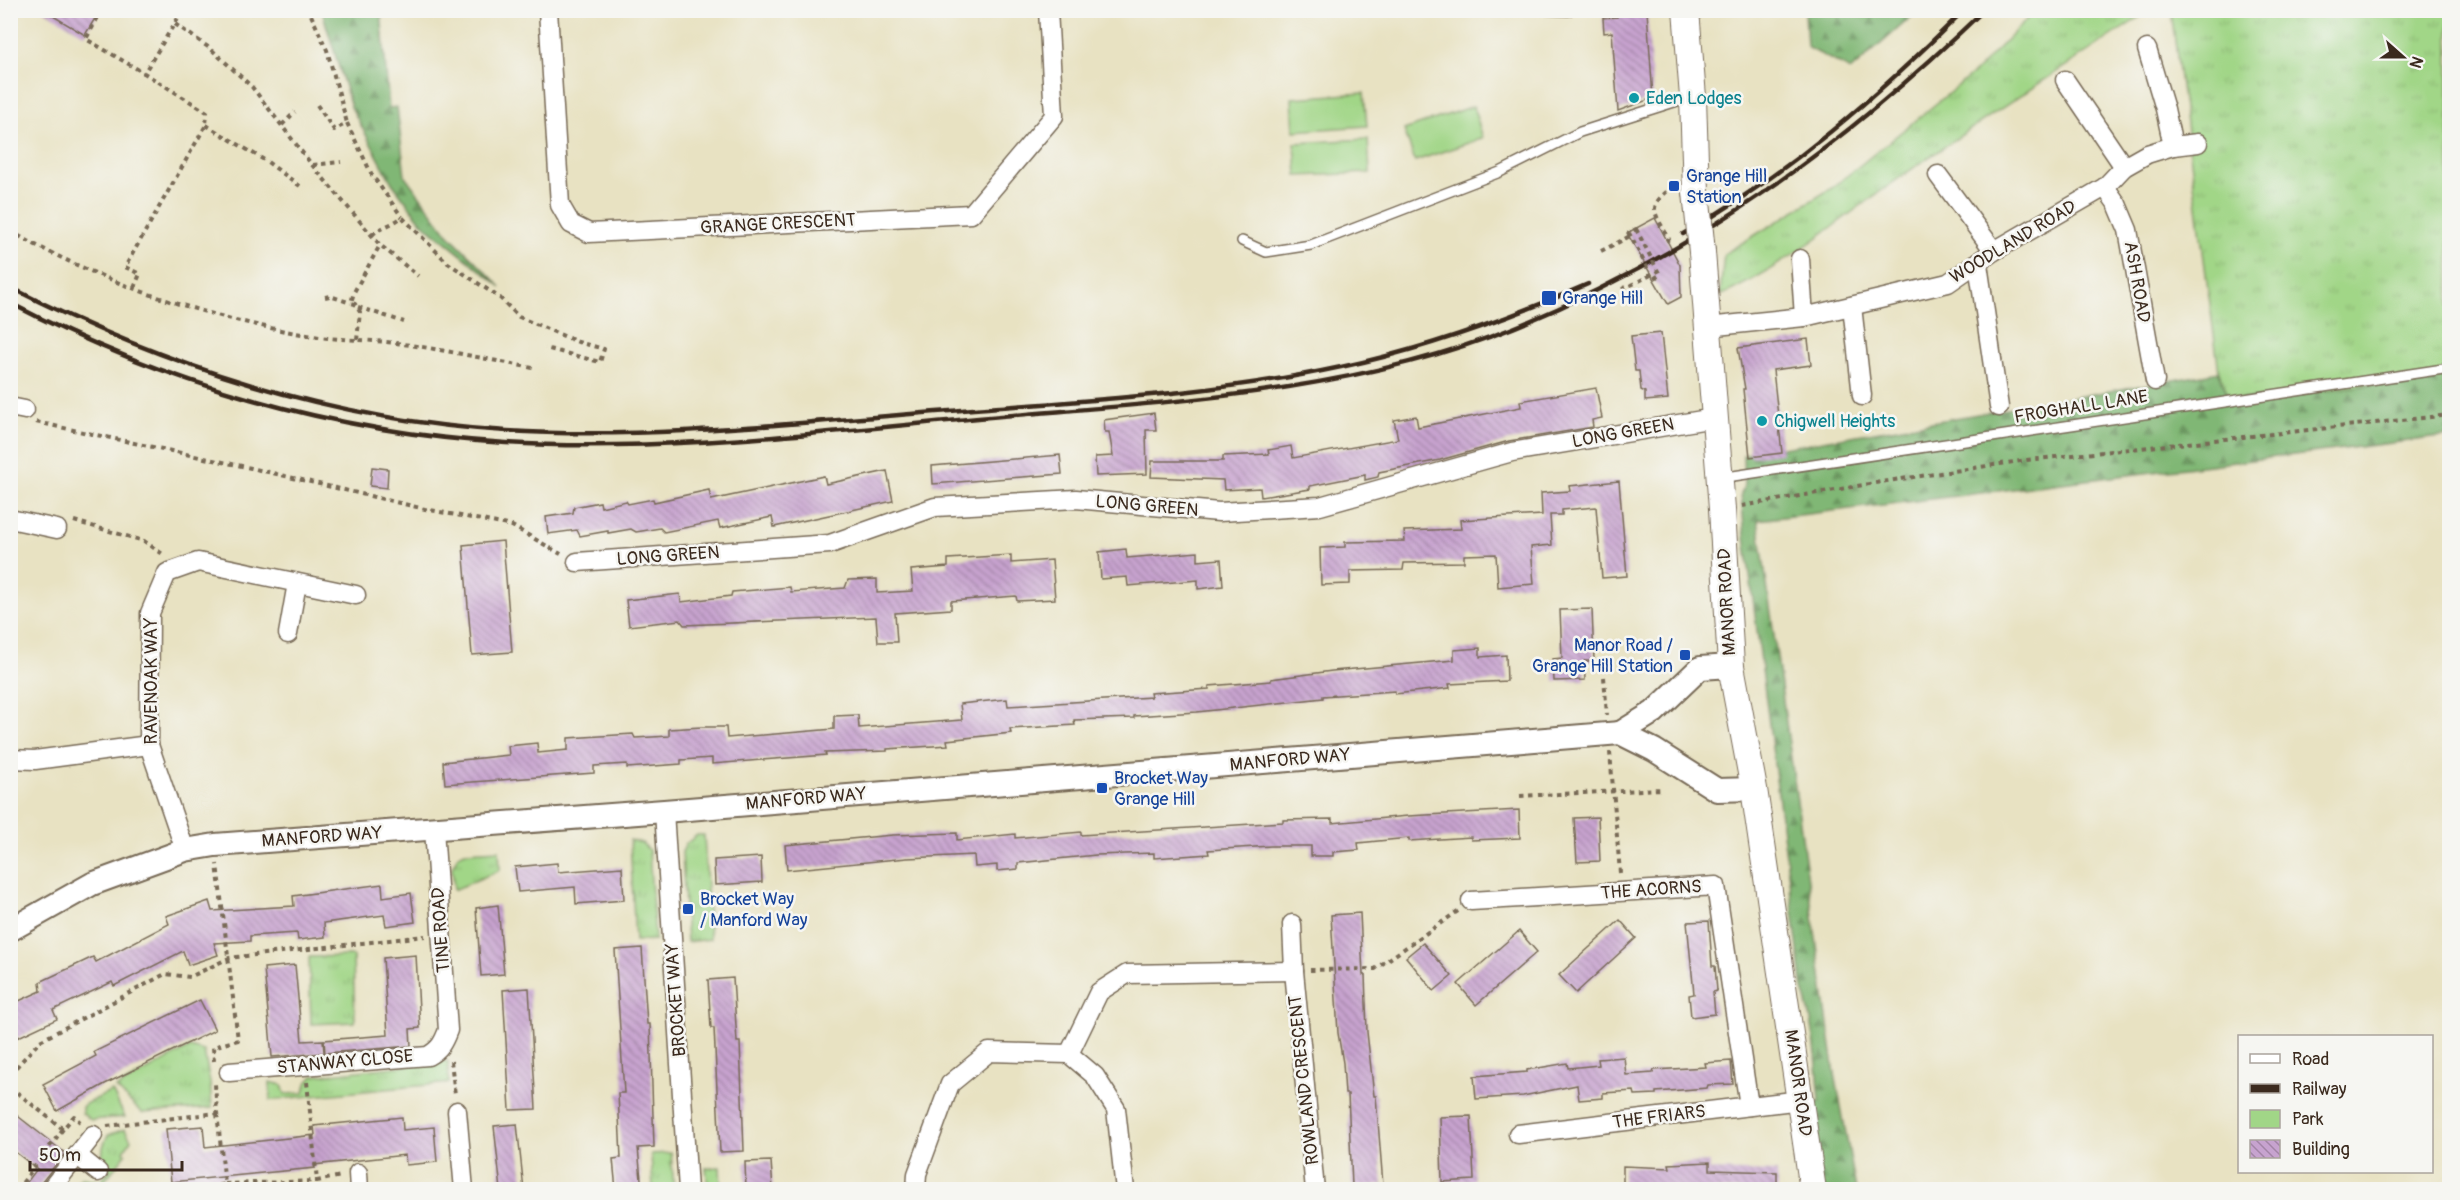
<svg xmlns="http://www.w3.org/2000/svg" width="2460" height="1200" viewBox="0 0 2460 1200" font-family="Pangolin,sans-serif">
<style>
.grass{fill:url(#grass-tufts);stroke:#6e8052;stroke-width:1.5}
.forest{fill:url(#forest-firs);stroke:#5e7049;stroke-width:1.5}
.green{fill:#a1d687;stroke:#6e8052;stroke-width:1.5}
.building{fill:url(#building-back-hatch)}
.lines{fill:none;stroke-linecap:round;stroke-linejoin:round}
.service-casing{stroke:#786a57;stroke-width:12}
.minor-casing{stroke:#786a57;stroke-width:21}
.tertiary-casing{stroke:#786a57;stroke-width:26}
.secondary-casing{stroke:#786a57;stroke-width:28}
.path{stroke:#786a57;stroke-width:4;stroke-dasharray:4.5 4.5;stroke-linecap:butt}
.service{stroke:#fff;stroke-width:9}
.minor{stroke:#fff;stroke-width:18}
.tertiary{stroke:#fff;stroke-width:22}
.secondary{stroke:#fff;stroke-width:26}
.rail{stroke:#3b2a1e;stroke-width:4.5}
.secondary-bridge-casing{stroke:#786a57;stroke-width:28;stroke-linecap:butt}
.path-bridge{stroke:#786a57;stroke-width:4;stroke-dasharray:4.5 4.5;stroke-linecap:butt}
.secondary-bridge{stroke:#fff;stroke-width:26}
.culture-dot{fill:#0f9aa8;stroke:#f6f6f2;stroke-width:2}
.transit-dot{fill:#1a4fb4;stroke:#f6f6f2;stroke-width:2}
.labels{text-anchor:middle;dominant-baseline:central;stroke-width:5;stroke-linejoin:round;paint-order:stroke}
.culture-label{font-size:18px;fill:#0d838f;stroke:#f6f6f2;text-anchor:start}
.transit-label{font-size:18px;fill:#164399;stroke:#f6f6f2;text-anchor:start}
.street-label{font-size:18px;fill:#3b2a1e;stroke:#f6f6f2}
</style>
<defs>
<pattern id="grass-tufts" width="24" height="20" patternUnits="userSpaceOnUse" patternTransform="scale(1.5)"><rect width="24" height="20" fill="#a1d687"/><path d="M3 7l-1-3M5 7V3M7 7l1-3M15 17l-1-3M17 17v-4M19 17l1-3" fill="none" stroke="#8cb874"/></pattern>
<pattern id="forest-firs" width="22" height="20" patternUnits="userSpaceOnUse" patternTransform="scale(1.5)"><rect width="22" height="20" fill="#80b774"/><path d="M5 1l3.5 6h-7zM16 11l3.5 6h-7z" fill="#6a955f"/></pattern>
<pattern id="building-back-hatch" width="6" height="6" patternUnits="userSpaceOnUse" patternTransform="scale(1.5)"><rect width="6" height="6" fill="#c7a3cf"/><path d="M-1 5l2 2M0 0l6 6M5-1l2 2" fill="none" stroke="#a385a7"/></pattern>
</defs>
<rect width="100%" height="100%" fill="#f6f6f2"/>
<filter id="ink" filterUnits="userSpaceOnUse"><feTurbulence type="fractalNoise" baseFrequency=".0167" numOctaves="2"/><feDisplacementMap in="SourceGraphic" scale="12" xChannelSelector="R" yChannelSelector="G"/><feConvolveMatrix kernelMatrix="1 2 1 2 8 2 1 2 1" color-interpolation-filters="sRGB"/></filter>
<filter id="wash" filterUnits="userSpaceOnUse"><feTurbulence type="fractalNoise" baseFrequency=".008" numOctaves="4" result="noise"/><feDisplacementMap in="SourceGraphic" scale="24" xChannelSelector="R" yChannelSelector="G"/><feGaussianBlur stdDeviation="1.35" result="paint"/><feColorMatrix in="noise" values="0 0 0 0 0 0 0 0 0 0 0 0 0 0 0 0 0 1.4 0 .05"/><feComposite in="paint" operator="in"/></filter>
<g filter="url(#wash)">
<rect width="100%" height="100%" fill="#e8e2c2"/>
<g class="grass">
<path d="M2035 11H2149C2061 70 1970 127 1884 189 1830 227 1781 269 1720 296L1724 254 1832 188 1975 72Z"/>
<polygon points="2171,11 2449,11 2449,376 2230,401 2219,372"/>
<polygon points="697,835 704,835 710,939 687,942 682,852 686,844"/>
<polygon points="630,840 642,843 649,850 655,940 635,941"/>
<polygon points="499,850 500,870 454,890 452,868 458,855 465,852"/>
<polygon points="353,956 355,1022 311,1024 309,957"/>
<polygon points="190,1047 204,1051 210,1082 212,1108 142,1113 116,1088"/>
<polygon points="448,1061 449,1083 270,1100 270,1082 282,1085 285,1094 304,1093 306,1084 313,1076"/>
<polygon points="112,1091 125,1117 91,1120 82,1113 82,1107 85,1104"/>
<path d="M125 1129 131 1140 124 1151 126 1154 98 1189 68 1190 81 1178 93 1179 99 1183 109 1170C100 1158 101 1148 108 1135Z"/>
<polygon points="671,1153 674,1189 653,1189 651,1154"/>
<polygon points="720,1167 721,1189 708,1189 706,1168"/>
</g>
<g class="forest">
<polygon points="322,11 381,11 389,108 397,107 405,176 448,234 501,287 422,223 392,183 351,107"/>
<polygon points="1805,11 1805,10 1918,11 1851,70 1807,47"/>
<path d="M2219 372 2230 401 2449 376V436L1758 520 1834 1068 1856 1189H1814L1810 1104 1820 1102C1817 1063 1815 1026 1803 989L1745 537 1741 494 1744 487 1743 455Z"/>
</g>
<g class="green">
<polygon points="1364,93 1367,126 1294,131 1292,98"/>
<polygon points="1473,106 1483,138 1415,161 1404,130"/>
<polygon points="1368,139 1370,173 1297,176 1295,143"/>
</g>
<g id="blocks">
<g class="building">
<polygon points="43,10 100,10 85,35"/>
<polygon points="1647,11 1653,98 1618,111 1612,32 1604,33 1603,18 1617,17 1617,12"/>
<polygon points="1655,218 1680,265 1681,297 1668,304 1627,233"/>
<polygon points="1661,333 1668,399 1645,401 1645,392 1641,390 1639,371 1635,371 1631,336"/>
<polygon points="1808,339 1811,365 1773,370 1782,453 1750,457 1743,389 1745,389 1738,348"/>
<polygon points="1596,388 1602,418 1592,420 1593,427 1509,441 1440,460 1379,472 1378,477 1365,480 1365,475 1310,486 1310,489 1261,497 1260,488 1224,490 1223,480 1151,477 1152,461 1223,461 1223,456 1269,454 1268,450 1291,446 1293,458 1398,439 1394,420 1416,416 1418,427 1521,407 1520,401"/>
<polygon points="1154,413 1156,430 1146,430 1147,474 1096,476 1095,457 1113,456 1109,432 1105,432 1104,420"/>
<polygon points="1060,455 1062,474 933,484 932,466"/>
<polygon points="372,467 388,469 387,488 370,486"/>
<polygon points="887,471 893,501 774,527 772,517 720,528 718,521 664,532 660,528 636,532 631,529 608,533 608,531 580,536 577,530 548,534 546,517 573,513 574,507 600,502 601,507 626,501 628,504 653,499 654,502 709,490 711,500 824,476 826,484"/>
<polygon points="1619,481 1627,576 1602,578 1596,507 1562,510 1562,515 1550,515 1552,545 1531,547 1534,584 1498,587 1496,554 1464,555 1464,562 1404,563 1403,570 1350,571 1350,584 1321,585 1320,548 1345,547 1345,542 1405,541 1404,531 1461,529 1460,520 1542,515 1541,493 1570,491 1569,486"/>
<polygon points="503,541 512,652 472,655 463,545"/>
<polygon points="1126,549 1127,558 1198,552 1198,561 1221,559 1223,586 1198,589 1198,580 1128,586 1127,577 1101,579 1099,552"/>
<polygon points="1011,555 1011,563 1052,560 1055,599 1017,601 1016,596 951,601 951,609 895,613 897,642 878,642 876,617 684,625 680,620 629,626 626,600 680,594 681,602 731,596 732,592 790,587 791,592 845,588 848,580 877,579 877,593 913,591 911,570 948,567 948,559"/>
<polygon points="1592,609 1594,661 1584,661 1585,680 1554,681 1553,659 1562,658 1560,610"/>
<polygon points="1480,648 1480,657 1506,655 1507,681 1449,684 1450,688 1395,694 1395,691 1323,696 1323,698 1197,712 1134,716 1134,718 1074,720 1075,725 1010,729 1011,733 947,740 948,745 887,749 887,751 825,753 826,755 712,764 712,758 681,760 681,764 627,768 627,764 594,766 594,773 445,784 443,762 509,755 508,746 537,743 538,753 568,750 568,738 633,734 635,738 669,736 669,729 702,727 726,727 727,738 834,729 834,716 858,715 859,728 962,720 960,704 1007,699 1008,706 1151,697 1150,693 1209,689 1209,686 1271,681 1271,679 1332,671 1454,660 1454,650"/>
<polygon points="1519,810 1520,838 1471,840 1471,837 1409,841 1409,838 1358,843 1359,850 1333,852 1333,856 1311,856 1311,846 1271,846 1208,850 1209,854 1154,858 1154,853 1096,855 1018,863 1018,869 997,871 997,865 975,867 974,855 907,858 787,870 785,845 893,835 957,833 957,840 1015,834 1015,838 1081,832 1081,835 1283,822 1283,820 1332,819 1332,823 1408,816"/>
<polygon points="1598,817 1600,861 1577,862 1574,818"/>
<polygon points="761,857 762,882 715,885 714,860"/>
<polygon points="557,863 558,872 622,867 624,900 576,904 575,887 518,892 515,867"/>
<polygon points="382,884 383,897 411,893 415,922 386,926 384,915 324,923 325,937 298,940 297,933 250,936 250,941 214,943 218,955 188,965 183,951 114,986 112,982 53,1010 57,1019 10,1041 10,1005 41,991 40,982 93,957 96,962 169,924 166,916 209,901 212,911 294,906 293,896"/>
<polygon points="498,905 504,974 481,976 476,908"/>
<polygon points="1360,913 1363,975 1365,975 1367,1032 1374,1096 1376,1096 1383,1185 1352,1186 1348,1094 1345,1094 1343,1063 1338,1033 1331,915"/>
<polygon points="1620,920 1636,938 1576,993 1559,975"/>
<polygon points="1709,921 1712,966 1715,966 1717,991 1713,992 1715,1014 1691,1017 1689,995 1694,994 1687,922"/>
<polygon points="1519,931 1537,952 1476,1005 1458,984"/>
<polygon points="1423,943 1452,976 1434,991 1406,957"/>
<polygon points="642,948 647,1024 650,1024 654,1147 638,1148 642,1190 616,1190 613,1159 621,1158 618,1093 624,1093 615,950"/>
<polygon points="416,955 420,1028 410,1029 411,1046 325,1053 324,1040 388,1035 383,958"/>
<polygon points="295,965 302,1041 323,1040 324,1053 272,1057 264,968"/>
<polygon points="733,978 737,1042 740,1042 744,1151 720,1152 714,1028 711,1028 708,980"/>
<polygon points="529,988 536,1109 510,1110 503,990"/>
<polygon points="200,1000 215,1030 105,1084 57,1111 43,1084 96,1056 94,1052"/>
<polygon points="1624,1057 1626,1075 1653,1073 1654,1070 1706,1067 1705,1063 1731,1061 1733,1084 1708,1085 1707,1088 1656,1092 1656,1094 1635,1095 1634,1091 1603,1093 1603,1098 1579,1100 1577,1085 1523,1096 1476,1099 1474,1076 1527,1072 1527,1070 1567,1063 1568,1068 1599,1065 1598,1059"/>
<polygon points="10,1110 65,1153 41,1183 39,1190 21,1190 37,1169 10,1148"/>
<polygon points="1471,1116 1474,1180 1442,1182 1440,1117"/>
<polygon points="402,1117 403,1130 434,1127 437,1162 406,1165 405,1155 314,1165 315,1168 171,1182 166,1129 203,1126 205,1147 315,1135 314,1126"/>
<polygon points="517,1124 524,1190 501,1190 494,1126"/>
<polygon points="771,1161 773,1190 746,1190 745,1162"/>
<polygon points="1710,1162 1710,1170 1777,1172 1777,1190 1623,1190 1623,1166 1670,1168 1669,1164"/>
</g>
</g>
</g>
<g filter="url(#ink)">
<use href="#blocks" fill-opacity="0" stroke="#786a57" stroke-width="1.5"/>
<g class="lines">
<defs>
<g id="service">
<polyline points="1545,10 1568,11"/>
<polyline points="1242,241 1266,252 1311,245 1500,172 1580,132 1690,97"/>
<polyline points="1720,478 2450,368"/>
</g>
<g id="minor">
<polyline points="548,10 560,205 571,224 589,233 971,214 1054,116 1048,10"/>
<polyline points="2147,49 2165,109 2173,146"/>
<polyline points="2065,80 2124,167"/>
<polyline points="1938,175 1994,251"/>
<polyline points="2105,187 2117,204 2128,230 2155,381"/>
<polyline points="1800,259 1804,317"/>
<polyline points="1978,264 1999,407"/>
<polyline points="1852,306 1862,396"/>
<polyline points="1707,327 1804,317 1948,283 1994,251 2105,187 2124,167 2147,154 2173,146 2198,143"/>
<polyline points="10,407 25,410"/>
<polyline points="10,519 57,529"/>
<polyline points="577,562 830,544 935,507 1076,499 1219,512 1320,506 1512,452 1714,418"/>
<polyline points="288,634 297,583"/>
<polyline points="10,759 35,760 149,745"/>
<polyline points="664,811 688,1190"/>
<polyline points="185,850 149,745 150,613 167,573 198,562 356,595"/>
<polyline points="1471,901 1716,886 1749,1106"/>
<polyline points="1292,924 1294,971 1315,1190"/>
<polyline points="1069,1054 1099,992 1127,974 1294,971"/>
<path d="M229 1072 428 1056C440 1049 443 1043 448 1030L434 829"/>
<polyline points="457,1111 464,1190"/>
<polyline points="1518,1134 1801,1100"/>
<polyline points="77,1155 98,1172"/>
<polyline points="358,1173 359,1190"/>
<polyline points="50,1190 93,1135"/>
<polyline points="916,1190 917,1174 950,1084 989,1052 1069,1054 1095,1076 1116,1109 1125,1190"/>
</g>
<g id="tertiary">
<polyline points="1620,733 1654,712 1700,668 1731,666"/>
<polyline points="10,930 92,884 185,850 215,845 664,811 1620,733 1654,750 1717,790 1754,789"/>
</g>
<g id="secondary">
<polyline points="1686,10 1693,97 1696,192"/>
<polyline points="1702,252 1722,509 1731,666 1754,789 1813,1190"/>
</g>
</defs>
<use href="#service" class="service-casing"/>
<use href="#minor" class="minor-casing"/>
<use href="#tertiary" class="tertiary-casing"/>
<use href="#secondary" class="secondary-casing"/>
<g class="path">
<polyline points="102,10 86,39 144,73"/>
<polyline points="311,15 327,50 347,123"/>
<polyline points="175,24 211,49 252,87 312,165 380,245 418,276"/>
<polyline points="317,105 334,130 347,123 372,175 402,217"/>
<polyline points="206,125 266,161 300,186"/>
<polyline points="282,125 295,112"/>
<polyline points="313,165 341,162"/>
<path d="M10 231C102 283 203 317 307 335 339 341 371 339 403 344 446 350 490 360 533 368"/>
<path d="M372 235C381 227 392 225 402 217L448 263 500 298 519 317 578 342 604 349 600 362 545 348"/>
<path d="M1666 241 1669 239C1654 210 1645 208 1674 186"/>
<polyline points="1617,243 1630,236"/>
<polyline points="1601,251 1613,245"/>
<polyline points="1639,281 1651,275"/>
<polyline points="134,288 140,274 125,267 206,125 207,112 144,73 183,10"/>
<polyline points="1622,289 1635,283"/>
<polyline points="325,297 330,296 351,303"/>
<polyline points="358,307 404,322"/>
<polyline points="357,340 360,312 355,304 351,303 354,292 380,245"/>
<polyline points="36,422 251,468 425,509 512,526 561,554"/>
<polyline points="1742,506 1881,482 2027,460 2450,415"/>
<polyline points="74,521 144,541 164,555"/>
<polyline points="1604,677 1607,715"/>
<polyline points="1610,752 1620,873"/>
<polyline points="1520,796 1662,789"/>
<polyline points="1310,970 1375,969 1458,911"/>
<polyline points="214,1061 213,1047 238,1040 217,864"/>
<polyline points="451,1061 455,1095"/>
<polyline points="10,1074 40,1041 165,974 190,977 229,958 425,936"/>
<polyline points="307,1082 317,1181 341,1176"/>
<polyline points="10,1087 63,1129 74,1116 80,1122"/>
<polyline points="107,1126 217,1113 215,1084"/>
<polyline points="225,1184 317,1181"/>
<polyline points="17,1190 63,1129"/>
<polyline points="202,1190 225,1184 217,1113"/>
</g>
<use href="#service" class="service"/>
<use href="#minor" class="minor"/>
<use href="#tertiary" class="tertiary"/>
<use href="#secondary" class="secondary"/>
<g class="rail">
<path d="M1683 234C1788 174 1879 95 1964 10"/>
<path d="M10 287C164 366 334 421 507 431 658 440 811 421 962 410 1088 400 1217 394 1341 367 1426 349 1508 319 1588 284"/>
<path d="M10 303C164 383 333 433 506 443 673 453 847 429 1014 415 1182 401 1354 392 1513 328 1696 253 1842 147 1984 10"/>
</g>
<defs>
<polyline id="secondary-bridge" points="1696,192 1702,252"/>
</defs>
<use href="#secondary-bridge" class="secondary-bridge-casing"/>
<polygon class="path-bridge" points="1636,229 1660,275 1653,279 1629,233"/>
<use href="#secondary-bridge" class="secondary-bridge"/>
</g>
</g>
<g class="culture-dot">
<circle cx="1634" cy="98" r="6"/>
<circle cx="1762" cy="421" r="6"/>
</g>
<g class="transit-dot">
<rect x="1668" y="180" width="12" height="12" rx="3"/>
<rect x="1541" y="290" width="16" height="16" rx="3"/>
<rect x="1679" y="649" width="12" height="12" rx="3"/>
<rect x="1096" y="782" width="12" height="12" rx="3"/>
<rect x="682" y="903" width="12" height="12" rx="3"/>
</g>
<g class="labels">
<g class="culture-label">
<text x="1646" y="98">Eden Lodges</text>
<text x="1774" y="421">Chigwell Heights</text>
</g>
<g class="transit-label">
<text x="1686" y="176">Grange Hill<tspan x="1686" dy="21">Station</tspan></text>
<text x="1562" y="298">Grange Hill</text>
<text x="1673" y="645" text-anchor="end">Manor Road /<tspan x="1673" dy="21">Grange Hill Station</tspan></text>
<text x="1114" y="778">Brocket Way<tspan x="1114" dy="21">Grange Hill</tspan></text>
<text x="700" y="899">Brocket Way<tspan x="700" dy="21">/ Manford Way</tspan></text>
</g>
<g class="street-label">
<text transform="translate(778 224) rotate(-3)">GRANGE CRESCENT</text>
<text transform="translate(2013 242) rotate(-31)">WOODLAND ROAD</text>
<text transform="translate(2137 282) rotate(80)">ASH ROAD</text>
<text transform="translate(2081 407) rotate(-9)">FROGHALL LANE</text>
<text transform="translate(1623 433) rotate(-10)">LONG GREEN</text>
<text transform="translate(1147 506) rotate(5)">LONG GREEN</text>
<text transform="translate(668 556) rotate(-4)">LONG GREEN</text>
<text transform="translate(1727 602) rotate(-93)">MANOR ROAD</text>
<text transform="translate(151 681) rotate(-90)">RAVENOAK WAY</text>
<text transform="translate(1290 760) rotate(-5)">MANFORD WAY</text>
<text transform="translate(806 799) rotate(-5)">MANFORD WAY</text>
<text transform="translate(322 837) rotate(-4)">MANFORD WAY</text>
<text transform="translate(1651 890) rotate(-4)">THE ACORNS</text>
<text transform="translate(441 930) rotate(-94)">TINE ROAD</text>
<text transform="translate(676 1000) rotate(-94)">BROCKET WAY</text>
<text transform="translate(345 1062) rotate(-5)">STANWAY CLOSE</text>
<text transform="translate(1304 1080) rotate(-96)">ROWLAND CRESCENT</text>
<text transform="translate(1798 1083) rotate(82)">MANOR ROAD</text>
<text transform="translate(1659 1117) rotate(-7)">THE FRIARS</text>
</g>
</g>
<rect width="2460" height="1200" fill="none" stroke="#f6f6f2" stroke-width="36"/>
<rect x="2238" y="1035" width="195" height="138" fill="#f6f6f2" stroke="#aba49d" stroke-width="1.5"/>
<rect x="2250" y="1054" width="30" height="9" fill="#ffffff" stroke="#aba49d" stroke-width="1.5"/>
<text x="2292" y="1065" font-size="18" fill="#3b2a1e">Road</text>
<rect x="2250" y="1084" width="30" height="9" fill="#3b2a1e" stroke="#aba49d" stroke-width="1.5"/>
<text x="2292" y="1095" font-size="18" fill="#3b2a1e">Railway</text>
<rect x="2250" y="1110" width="30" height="18" fill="#a1d687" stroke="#aba49d" stroke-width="1.5"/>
<text x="2292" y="1125" font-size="18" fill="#3b2a1e">Park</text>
<rect x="2250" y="1140" width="30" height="18" fill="url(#building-back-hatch)" stroke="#aba49d" stroke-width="1.5"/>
<text x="2292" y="1155" font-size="18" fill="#3b2a1e">Building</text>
<g transform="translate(2403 57) rotate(111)" stroke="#f6f6f2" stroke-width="4.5" paint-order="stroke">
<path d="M0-4.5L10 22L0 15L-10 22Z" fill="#3b2a1e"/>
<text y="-9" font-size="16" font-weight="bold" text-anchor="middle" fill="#3b2a1e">N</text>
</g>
<path d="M30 1161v9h152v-9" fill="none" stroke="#3b2a1e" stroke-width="3"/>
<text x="39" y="1161" font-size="18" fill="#3b2a1e" stroke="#f6f6f2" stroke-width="4.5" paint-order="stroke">50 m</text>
</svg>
